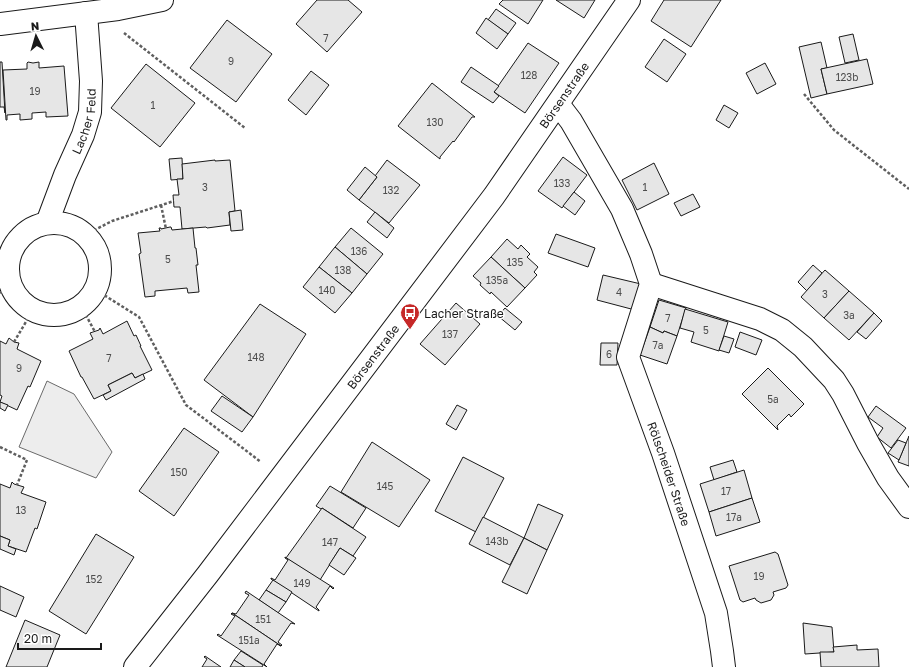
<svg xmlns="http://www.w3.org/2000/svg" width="909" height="667" viewBox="0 0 909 667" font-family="'Golos Text',sans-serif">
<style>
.built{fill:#ededed;stroke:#6a6a6a}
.building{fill:#e6e6e6;stroke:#1a1a1a}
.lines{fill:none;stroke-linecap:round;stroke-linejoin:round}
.street-casing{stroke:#1a1a1a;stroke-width:24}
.secondary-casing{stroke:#1a1a1a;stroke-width:24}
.path{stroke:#5f5f5f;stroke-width:2.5;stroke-dasharray:3 2;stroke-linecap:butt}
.street{stroke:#fff;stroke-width:22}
.secondary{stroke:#fff;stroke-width:22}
.labels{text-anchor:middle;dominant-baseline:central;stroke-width:3;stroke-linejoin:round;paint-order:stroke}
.number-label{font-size:10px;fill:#4d4d4d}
.street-label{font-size:12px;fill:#1a1a1a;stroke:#fff}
.poi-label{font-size:12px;fill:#1a1a1a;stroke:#fff;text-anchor:start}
</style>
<rect width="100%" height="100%" fill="#fff"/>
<polygon class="built" points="47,381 74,394 112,452 96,478 19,447"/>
<g class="building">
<polygon points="317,0 348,0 362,12 327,52 296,24"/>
<polygon points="503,0 543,0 528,24 499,4"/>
<polygon points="556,0 595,0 584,18"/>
<polygon points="664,0 721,0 691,47 651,21"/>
<polygon points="496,9 516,23 508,34 488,20"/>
<polygon points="486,18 508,34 497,49 476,33"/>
<polygon points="227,20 272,54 236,102 190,68"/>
<polygon points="853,34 859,60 845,63 839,37"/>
<polygon points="664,39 686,54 667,82 645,67"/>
<polygon points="821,42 827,68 821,69 827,94 811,98 799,47"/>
<polygon points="528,43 559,63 525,113 494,92"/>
<polygon points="867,59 873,84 827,94 821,69"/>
<polygon points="0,62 2,62 5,113 4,107 0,107"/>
<polygon points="28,62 33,63 39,62 39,68 64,66 68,116 46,117 46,112 32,113 32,119 20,120 20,114 7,115 7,120 6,120 3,70 27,69 27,63"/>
<polygon points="765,63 776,84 757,94 746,73"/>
<polygon points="146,64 195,103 160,147 111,108"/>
<polygon points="471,67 499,86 494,92 499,96 493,103 461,82"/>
<polygon points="311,71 329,85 306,115 288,100"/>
<polygon points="432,83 475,117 472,117 454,142 453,141 440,157 440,159 398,126"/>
<polygon points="724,105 738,113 729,128 716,120"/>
<polygon points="563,157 587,175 562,208 538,191"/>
<polygon points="182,158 183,179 171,180 169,159"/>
<polygon points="215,160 215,161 230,160 235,211 229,212 230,225 207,228 206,227 182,229 180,207 174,207 173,195 179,195 177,179 183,179 182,164"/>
<polygon points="387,160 420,185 389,223 359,200 377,177 375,176"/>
<polygon points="654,163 669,194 637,210 622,180"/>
<polygon points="365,167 377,177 359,200 347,190"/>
<polygon points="574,192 585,201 575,215 563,206"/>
<polygon points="693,194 700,207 681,216 674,203"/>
<polygon points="241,210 243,230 231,231 229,212"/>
<polygon points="375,212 394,228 387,238 367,222"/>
<polygon points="170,227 171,227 172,230 193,228 195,248 196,248 198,265 196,265 199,292 188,293 187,288 155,291 155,296 145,297 139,254 141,253 138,233 160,231 159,228 161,228 161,229"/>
<polygon points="351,228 383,254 367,274 335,247"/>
<polygon points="556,234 595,248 588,267 548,253"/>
<polygon points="507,239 518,249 521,245 530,254 527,257 538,267 534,272 537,275 525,288 491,257"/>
<polygon points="335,247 367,274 352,293 319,267"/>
<polygon points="491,257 525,288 507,307 491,292 490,294 480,285 481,283 473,276"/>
<polygon points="813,265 822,273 807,291 798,282"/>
<polygon points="319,267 352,293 335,313 303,287"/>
<polygon points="825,270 849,291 824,318 801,297"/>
<polygon points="603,275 641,284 635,310 597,300"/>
<polygon points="849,291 874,313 849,340 824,318"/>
<polygon points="659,300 686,308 677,336 664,331 663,333 650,327"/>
<polygon points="456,303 480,324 445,365 420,344"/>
<polygon points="260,304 306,334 253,417 204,380"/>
<polygon points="505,308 522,322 515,330 498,316"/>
<polygon points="685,309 728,322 719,351 691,342 694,332 680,328"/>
<polygon points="874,313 882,321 866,339 857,332"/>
<polygon points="127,321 134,336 136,335 141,346 140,346 152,370 135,378 132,373 108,385 111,391 94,399 82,377 81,377 69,351 93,339 90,333 99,330 100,328 103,334"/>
<polygon points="650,327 663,333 664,331 677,336 667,364 640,355"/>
<polygon points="740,332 762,340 756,355 735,347"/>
<polygon points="724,336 734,339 729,353 719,350"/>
<polygon points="9,338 14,342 19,343 17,349 41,361 30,387 28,386 17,410 0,402 2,396 0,395 0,341 6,344"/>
<polygon points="601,343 618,343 617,365 600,365"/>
<polygon points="768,368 804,404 791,417 789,414 777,426 778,430 742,394"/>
<polygon points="132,373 135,378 143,374 145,379 106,400 103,395 111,391 108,385"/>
<polygon points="222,396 253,417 242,432 211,411"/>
<polygon points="0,402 8,405 5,411 0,408"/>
<polygon points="457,405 467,410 456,430 446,424"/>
<polygon points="876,406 906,428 891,448 877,437 883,428 868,417"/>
<polygon points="184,428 219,452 174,516 139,491"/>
<polygon points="909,436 909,466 898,462"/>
<polygon points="898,440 906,443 899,460 888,453"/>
<polygon points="372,442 430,480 399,527 341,492"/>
<polygon points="463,457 504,478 476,532 435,511"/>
<polygon points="733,460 737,472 714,480 710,467"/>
<polygon points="744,470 752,498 709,512 700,484"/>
<polygon points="12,482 14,484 24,487 21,493 46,502 37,529 35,528 26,552 8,546 10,540 0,536 0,484 10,488"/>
<polygon points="330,486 366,508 353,528 322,508 321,509 316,506"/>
<polygon points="752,498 760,522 716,536 709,512"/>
<polygon points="538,504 563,515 547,550 524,538"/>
<polygon points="322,508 366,537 353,556 340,548 320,580 286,558"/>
<polygon points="483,517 524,538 510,565 469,544"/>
<polygon points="96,534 134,557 86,634 49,611"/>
<polygon points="0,536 10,540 8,546 16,549 14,555 0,549"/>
<polygon points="524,538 547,550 527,594 502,582"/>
<polygon points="340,548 356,558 344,575 329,565"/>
<polygon points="775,552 778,554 788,585 786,588 773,592 774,595 771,600 761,603 756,600 755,598 743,602 740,600 729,566"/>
<polygon points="285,557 334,588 333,589 330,586 316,607 319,610 319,611 271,579 271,578 275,580 288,560 285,558"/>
<polygon points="273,580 292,592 286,602 266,590"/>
<polygon points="0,586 24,597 16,617 0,610"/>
<polygon points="266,590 286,602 278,613 259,600"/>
<polygon points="246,591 295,624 291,623 278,642 282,645 281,646 232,613 236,614 249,595 245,593"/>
<polygon points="232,613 281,646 277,644 264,664 267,667 217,635 218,634 221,636 235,616 231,614"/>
<polygon points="25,620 60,635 47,667 6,667"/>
<polygon points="803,623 832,627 834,652 805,654"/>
<polygon points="857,645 857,650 878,649 879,667 821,667 820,652 834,652 833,647"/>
<polygon points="241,651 263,665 262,667 245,667 234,660"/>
<polygon points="205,656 221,667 202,667 207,659 204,657"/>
<polygon points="234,660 245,667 230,667"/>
</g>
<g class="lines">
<defs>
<g id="street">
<path id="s1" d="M558 104 571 121 622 209 641 254 651 284 628 357 663 453 716 613 722 651 724 667"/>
<circle cx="54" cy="269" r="46"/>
<path id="s2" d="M47 223 65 175 83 135 90 112 91 81 86 13"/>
<polyline points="651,284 760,319 782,330 803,347 834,380 843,394 868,443 888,478 909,507"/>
<path id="s3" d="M135 667 208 574 494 196 629 0"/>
</g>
<polyline id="secondary" points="0,24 118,9 162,0"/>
</defs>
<use href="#street" class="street-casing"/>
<use href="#secondary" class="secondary-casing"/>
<g class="path">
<polyline points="124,33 245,128"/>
<polyline points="804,94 834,130 909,189"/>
<polyline points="161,205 166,229"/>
<polyline points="85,235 112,221 174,201"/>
<polyline points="96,290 139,317 186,405 261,462"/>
<polyline points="0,293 11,285"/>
<polyline points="81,306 95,332"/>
<polyline points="14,342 33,310"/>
<polyline points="0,447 27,460 17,485"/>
</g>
<use href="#street" class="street"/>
<use href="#secondary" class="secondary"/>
</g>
<defs>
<symbol id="bus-pin" viewBox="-11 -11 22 30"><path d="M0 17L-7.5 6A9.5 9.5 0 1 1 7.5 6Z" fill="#c62828" stroke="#fff"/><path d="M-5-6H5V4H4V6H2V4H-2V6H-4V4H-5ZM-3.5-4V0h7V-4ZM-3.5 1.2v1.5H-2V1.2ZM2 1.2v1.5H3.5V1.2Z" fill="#fff"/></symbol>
</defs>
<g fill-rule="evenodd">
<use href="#bus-pin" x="399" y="302" width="22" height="30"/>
</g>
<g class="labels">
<g class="number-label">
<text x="326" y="38">7</text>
<text x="231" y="61">9</text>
<text x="529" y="75">128</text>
<text x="847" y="77">123b</text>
<text x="35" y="91">19</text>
<text x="153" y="105">1</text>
<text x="435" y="122">130</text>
<text x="562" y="183">133</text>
<text x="205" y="187">3</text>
<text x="645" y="187">1</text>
<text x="391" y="190">132</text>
<text x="359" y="251">136</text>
<text x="168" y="259">5</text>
<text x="515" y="262">135</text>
<text x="343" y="270">138</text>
<text x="497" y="280">135a</text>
<text x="327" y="290">140</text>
<text x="619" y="292">4</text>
<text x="825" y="294">3</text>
<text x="849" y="315">3a</text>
<text x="668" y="318">7</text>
<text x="706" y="330">5</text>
<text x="450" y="334">137</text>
<text x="658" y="345">7a</text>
<text x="609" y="354">6</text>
<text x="256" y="357">148</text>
<text x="109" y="358">7</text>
<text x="19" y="368">9</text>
<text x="773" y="399">5a</text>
<text x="179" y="472">150</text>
<text x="385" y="486">145</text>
<text x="726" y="491">17</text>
<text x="21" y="510">13</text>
<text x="734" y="517">17a</text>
<text x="497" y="541">143b</text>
<text x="330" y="542">147</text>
<text x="759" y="576">19</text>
<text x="94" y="579">152</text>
<text x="302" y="583">149</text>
<text x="263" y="619">151</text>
<text x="249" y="640">151a</text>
</g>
<g class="street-label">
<text stroke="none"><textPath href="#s3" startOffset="715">Börsenstraße</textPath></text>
<text stroke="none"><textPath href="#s2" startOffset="109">Lacher Feld</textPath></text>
<text stroke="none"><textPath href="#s3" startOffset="391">Börsenstraße</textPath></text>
<text stroke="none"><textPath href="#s1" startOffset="404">Rölscheider Straße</textPath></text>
</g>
<g class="poi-label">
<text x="424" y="313">Lacher Straße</text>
</g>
</g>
<g transform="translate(36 36) rotate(355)" stroke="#ffffff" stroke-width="3" paint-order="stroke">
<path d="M0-3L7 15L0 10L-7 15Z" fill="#1a1a1a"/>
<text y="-6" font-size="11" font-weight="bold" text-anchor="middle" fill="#1a1a1a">N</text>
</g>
<path d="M18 643v6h83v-6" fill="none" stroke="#1a1a1a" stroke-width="2"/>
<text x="24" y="643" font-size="12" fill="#1a1a1a" stroke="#ffffff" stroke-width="3" paint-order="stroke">20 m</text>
</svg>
